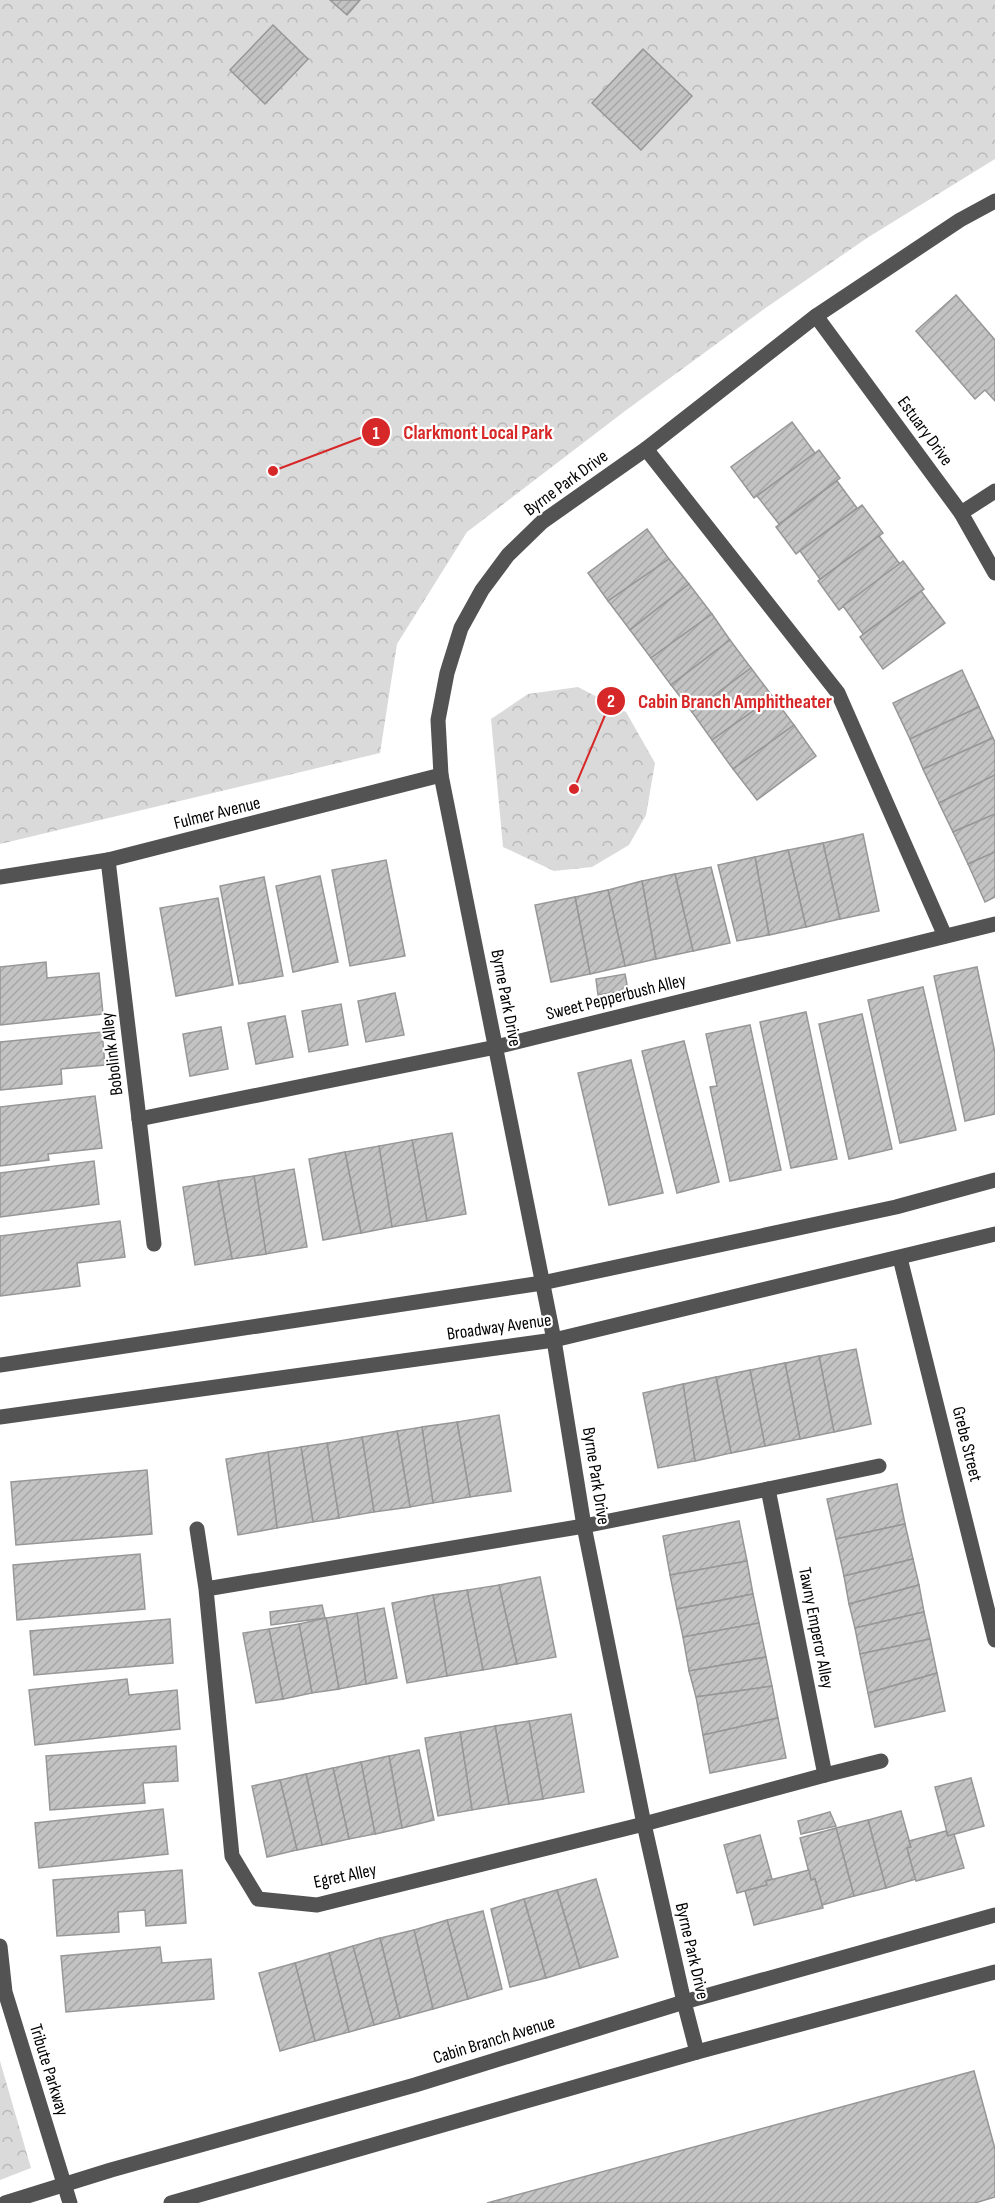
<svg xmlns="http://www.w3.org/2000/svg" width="995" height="2203" viewBox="0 0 995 2203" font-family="'Sofia Sans Condensed',sans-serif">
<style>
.park{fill:url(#park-crowns)}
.building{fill:url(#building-hatch);stroke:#979797;stroke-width:1.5}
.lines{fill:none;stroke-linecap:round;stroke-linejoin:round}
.minor{stroke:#535353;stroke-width:15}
.labels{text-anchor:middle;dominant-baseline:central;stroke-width:4.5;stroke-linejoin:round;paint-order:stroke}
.street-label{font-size:18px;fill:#000;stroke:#fff}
.leader{fill:none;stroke:#d62828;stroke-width:2}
.callout-dot{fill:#d62828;stroke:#fff;stroke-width:2}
.mark-label{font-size:18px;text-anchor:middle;font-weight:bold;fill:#fff}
.callout-label{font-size:20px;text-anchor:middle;font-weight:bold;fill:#d62828;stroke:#fff;stroke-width:4.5;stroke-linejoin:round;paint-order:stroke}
</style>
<defs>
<pattern id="park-crowns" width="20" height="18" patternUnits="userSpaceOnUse" patternTransform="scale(1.5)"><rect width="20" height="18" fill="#dadada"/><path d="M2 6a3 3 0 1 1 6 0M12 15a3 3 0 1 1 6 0" fill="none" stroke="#b9b9b9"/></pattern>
<pattern id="building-hatch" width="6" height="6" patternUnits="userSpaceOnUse" patternTransform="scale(1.5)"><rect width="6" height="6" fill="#c3c3c3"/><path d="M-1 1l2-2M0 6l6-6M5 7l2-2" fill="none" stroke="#a6a6a6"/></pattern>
</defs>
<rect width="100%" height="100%" fill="#fff"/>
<g class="park">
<polygon points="0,0 995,0 995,159 867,238 760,312 625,411 467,532 397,644 380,753 0,844"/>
<polygon points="578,687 626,712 655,763 646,815 629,845 592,867 554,871 503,847 491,719 528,694"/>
<polygon points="0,2061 31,2168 0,2180"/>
</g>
<g class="building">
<polygon points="330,0 360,0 347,15"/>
<polygon points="273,25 308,59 265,104 230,70"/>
<polygon points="643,49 692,96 641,150 592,103"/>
<polygon points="956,295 995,340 995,401 985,390 975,399 916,331"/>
<polygon points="792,422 815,453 754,498 731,467"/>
<polygon points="819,450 840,478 779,524 757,496"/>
<polygon points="837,481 857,508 796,554 776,527"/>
<polygon points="862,505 883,533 820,579 800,551"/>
<polygon points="647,529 669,559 608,601 588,573"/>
<polygon points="879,536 900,564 839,610 818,581"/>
<polygon points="669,559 689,584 630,630 608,601"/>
<polygon points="903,561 924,589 863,634 843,606"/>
<polygon points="689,584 712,614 651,658 630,630"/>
<polygon points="921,591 945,623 883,669 860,637"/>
<polygon points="712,614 730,640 671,685 651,658"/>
<polygon points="730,640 751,668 692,712 671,685"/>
<polygon points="751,668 773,697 712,740 692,712"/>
<polygon points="962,670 979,707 910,739 893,703"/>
<polygon points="773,697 794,725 733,769 712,740"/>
<polygon points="979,707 993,738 923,769 910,739"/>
<polygon points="794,725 816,756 757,800 733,769"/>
<polygon points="993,738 995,742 995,775 939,803 923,769"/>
<polygon points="995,775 995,814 953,832 939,803"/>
<polygon points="995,814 995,852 968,864 953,832"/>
<polygon points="863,834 879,911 840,919 823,843"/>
<polygon points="823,843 840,919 806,927 788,850"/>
<polygon points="788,850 806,927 769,935 755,857"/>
<polygon points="995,852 995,897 985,902 968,864"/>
<polygon points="755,857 769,935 737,941 718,865"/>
<polygon points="386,860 405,956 350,966 332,870"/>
<polygon points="711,867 730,943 693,951 675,874"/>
<polygon points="675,874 693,951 656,959 642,881"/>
<polygon points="320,876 338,962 293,972 276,886"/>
<polygon points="264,877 283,976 239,984 220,886"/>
<polygon points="642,881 656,959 625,966 608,890"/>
<polygon points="608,890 625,966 590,974 575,897"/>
<polygon points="575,897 590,974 551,982 535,905"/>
<polygon points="218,898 233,985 176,996 160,908"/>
<polygon points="46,962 47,978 99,973 103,1014 0,1025 0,967"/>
<polygon points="977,967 995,1053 995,1114 965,1121 934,976"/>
<polygon points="625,974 628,990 598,995 596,979"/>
<polygon points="923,987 956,1130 900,1143 868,1000"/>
<polygon points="395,993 404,1035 366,1042 358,1001"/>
<polygon points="341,1004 348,1045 309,1052 302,1011"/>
<polygon points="806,1012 837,1159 791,1168 760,1022"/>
<polygon points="862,1014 892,1149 849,1159 819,1024"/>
<polygon points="285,1016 293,1057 256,1064 248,1023"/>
<polygon points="750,1025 781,1170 730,1181 710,1087 717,1086 706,1034"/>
<polygon points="221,1027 228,1069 190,1076 183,1034"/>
<polygon points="102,1032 105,1065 61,1069 62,1084 0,1090 0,1042"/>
<polygon points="684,1041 719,1182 677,1193 642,1051"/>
<polygon points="631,1060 663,1193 609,1205 578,1073"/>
<polygon points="95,1096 102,1148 48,1154 49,1160 0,1166 0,1107"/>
<polygon points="452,1133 466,1214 427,1221 412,1140"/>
<polygon points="412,1140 427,1221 392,1227 379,1146"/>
<polygon points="379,1146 392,1227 361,1233 345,1152"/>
<polygon points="345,1152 361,1233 323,1240 309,1159"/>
<polygon points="94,1161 99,1204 0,1217 0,1173"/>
<polygon points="294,1169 307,1247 266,1254 254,1176"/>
<polygon points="254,1176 266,1254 232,1259 218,1181"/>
<polygon points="218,1181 232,1259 195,1265 183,1187"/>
<polygon points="120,1221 125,1257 77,1263 80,1286 0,1296 0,1236"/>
<polygon points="856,1349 871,1424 834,1432 819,1356"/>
<polygon points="819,1356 834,1432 800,1439 785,1363"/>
<polygon points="785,1363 800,1439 765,1446 750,1370"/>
<polygon points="750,1370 765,1446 731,1453 716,1377"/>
<polygon points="716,1377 731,1453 695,1461 683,1384"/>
<polygon points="683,1384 695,1461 658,1468 643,1393"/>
<polygon points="499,1415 511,1491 470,1497 457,1422"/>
<polygon points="457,1422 470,1497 433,1503 422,1427"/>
<polygon points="422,1427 433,1503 410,1507 397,1431"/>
<polygon points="397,1431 410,1507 374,1512 362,1437"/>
<polygon points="362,1437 374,1512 339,1518 327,1443"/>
<polygon points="327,1443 339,1518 313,1522 301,1447"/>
<polygon points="301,1447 313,1522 277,1528 268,1452"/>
<polygon points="268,1452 277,1528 238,1535 226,1459"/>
<polygon points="147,1470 152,1534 16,1545 11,1482"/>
<polygon points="897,1484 905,1524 836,1539 827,1499"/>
<polygon points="739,1521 747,1561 670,1575 663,1536"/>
<polygon points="905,1524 913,1559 844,1576 836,1539"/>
<polygon points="140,1554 145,1609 17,1620 13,1565"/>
<polygon points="913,1559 919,1585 849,1604 844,1576"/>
<polygon points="747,1561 753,1594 677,1609 670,1575"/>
<polygon points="540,1577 556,1657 517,1664 499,1585"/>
<polygon points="499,1585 517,1664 483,1670 467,1590"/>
<polygon points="919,1585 924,1612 855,1628 849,1604"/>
<polygon points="467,1590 483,1670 447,1676 433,1595"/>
<polygon points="753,1594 759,1623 683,1637 677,1609"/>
<polygon points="433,1595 447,1676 407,1683 392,1603"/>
<polygon points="322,1605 325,1618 271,1625 270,1612"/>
<polygon points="384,1608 397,1678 366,1684 357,1613"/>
<polygon points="924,1612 930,1639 860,1654 855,1628"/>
<polygon points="357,1613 366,1684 339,1689 326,1618"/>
<polygon points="326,1618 339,1689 312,1693 299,1624"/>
<polygon points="170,1619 173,1663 34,1675 30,1631"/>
<polygon points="759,1623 766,1657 689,1671 683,1637"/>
<polygon points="299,1624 312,1693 283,1699 269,1629"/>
<polygon points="269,1629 283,1699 256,1703 243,1633"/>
<polygon points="930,1639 937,1673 868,1693 860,1654"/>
<polygon points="766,1657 772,1686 696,1697 689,1671"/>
<polygon points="937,1673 945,1711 875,1727 868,1693"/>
<polygon points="127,1679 129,1695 177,1690 180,1729 35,1745 29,1690"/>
<polygon points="772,1686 778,1718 703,1735 696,1697"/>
<polygon points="571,1714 584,1792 543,1799 529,1721"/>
<polygon points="778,1718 786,1758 710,1773 703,1735"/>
<polygon points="529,1721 543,1799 509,1804 495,1726"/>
<polygon points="495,1726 509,1804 472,1810 460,1732"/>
<polygon points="460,1732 472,1810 438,1816 425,1738"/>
<polygon points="176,1746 178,1781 143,1783 145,1803 50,1810 46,1756"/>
<polygon points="419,1750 434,1820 402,1828 389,1756"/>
<polygon points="389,1756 402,1828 375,1834 361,1762"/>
<polygon points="361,1762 375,1834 349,1839 333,1768"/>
<polygon points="333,1768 349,1839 322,1845 306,1774"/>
<polygon points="306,1774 322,1845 297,1850 280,1780"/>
<polygon points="971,1778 984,1826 948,1836 935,1787"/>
<polygon points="280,1780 297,1850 267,1857 252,1786"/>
<polygon points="163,1809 168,1854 39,1868 35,1823"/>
<polygon points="901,1811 911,1847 907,1848 916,1879 886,1888 868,1820"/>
<polygon points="830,1812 836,1826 801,1834 798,1821"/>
<polygon points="868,1820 886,1888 854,1896 836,1828"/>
<polygon points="836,1828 854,1896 822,1905 815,1879 811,1880 800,1838"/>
<polygon points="946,1831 948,1836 954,1834 964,1868 916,1881 907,1848 911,1847 909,1841"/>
<polygon points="760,1835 772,1879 766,1881 767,1885 737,1893 724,1845"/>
<polygon points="182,1870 186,1923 146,1926 145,1910 118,1912 119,1932 57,1936 53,1880"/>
<polygon points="809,1870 811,1880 815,1879 823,1908 754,1925 745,1891 767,1885 766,1881"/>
<polygon points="596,1879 618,1957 580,1968 557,1890"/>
<polygon points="557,1890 580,1968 546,1978 524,1899"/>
<polygon points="524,1899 546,1978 510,1987 491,1909"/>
<polygon points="483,1911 502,1989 468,1999 447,1920"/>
<polygon points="447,1920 468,1999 433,2009 414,1930"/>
<polygon points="414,1930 433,2009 400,2018 380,1938"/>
<polygon points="380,1938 400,2018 374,2025 353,1946"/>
<polygon points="353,1946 374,2025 349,2032 329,1953"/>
<polygon points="160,1947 162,1963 211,1959 214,1999 66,2012 61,1956"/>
<polygon points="329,1953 349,2032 315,2041 295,1963"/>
<polygon points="295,1963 315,2041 280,2051 259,1973"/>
<polygon points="974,2071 995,2149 995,2197 975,2203 487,2203"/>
</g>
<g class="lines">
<g class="minor">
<polyline points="816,316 961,513 995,573"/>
<polyline points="646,449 838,693 945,936"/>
<polyline points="961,513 995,491"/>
<polyline points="108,860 154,1244"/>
<polyline points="0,877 108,860 441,775"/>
<polyline points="139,1119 496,1047 995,924"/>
<polyline points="900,1258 995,1640"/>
<polyline points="0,1365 542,1283 896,1207 995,1180"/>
<polyline points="0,1417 554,1340 995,1234"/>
<polyline points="768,1489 879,1466"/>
<polyline points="197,1529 206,1589 232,1856 258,1899 317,1905 644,1824 825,1775 768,1489 584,1526 206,1589"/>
<polyline points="825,1775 881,1761"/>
<polyline points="0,1946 5,1992 70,2203"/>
<polyline points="697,2052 684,2002 644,1824 584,1526 554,1340 441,775 438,720 447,673 461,628 482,590 508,555 542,522 646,449 816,316 960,220 995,201"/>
<polyline points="5,2203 111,2170 415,2085 684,2002 995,1915"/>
<polyline points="171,2203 697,2052 995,1972"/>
</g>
</g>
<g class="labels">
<g class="street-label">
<text transform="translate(925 431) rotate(54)">Estuary Drive</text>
<text transform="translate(566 483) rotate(-36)">Byrne Park Drive</text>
<text transform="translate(217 813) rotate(-14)">Fulmer Avenue</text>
<text transform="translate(616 997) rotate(-14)">Sweet Pepperbush Alley</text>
<text transform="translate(506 998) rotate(79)">Byrne Park Drive</text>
<text transform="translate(112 1054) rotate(-97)">Bobolink Alley</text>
<text transform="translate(499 1327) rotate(-8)">Broadway Avenue</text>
<text transform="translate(967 1444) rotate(76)">Grebe Street</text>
<text transform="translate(596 1476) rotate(81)">Byrne Park Drive</text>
<text transform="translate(816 1628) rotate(79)">Tawny Emperor Alley</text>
<text transform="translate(345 1876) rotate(-12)">Egret Alley</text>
<text transform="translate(692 1951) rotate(77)">Byrne Park Drive</text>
<text transform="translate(494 2040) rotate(-17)">Cabin Branch Avenue</text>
<text transform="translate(49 2070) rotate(73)">Tribute Parkway</text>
</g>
</g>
<path class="leader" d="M273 471L376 432M574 789L611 701"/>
<g class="callout-dot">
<circle cx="273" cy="471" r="6"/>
<circle cx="574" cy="789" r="6"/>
<circle cx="376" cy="432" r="15"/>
<circle cx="611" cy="701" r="15"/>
</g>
<g class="mark-label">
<text x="376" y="439">1</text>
<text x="611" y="707">2</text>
</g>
<g class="callout-label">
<text x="478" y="439">Clarkmont Local Park</text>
<text x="735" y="708">Cabin Branch Amphitheater</text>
</g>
</svg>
